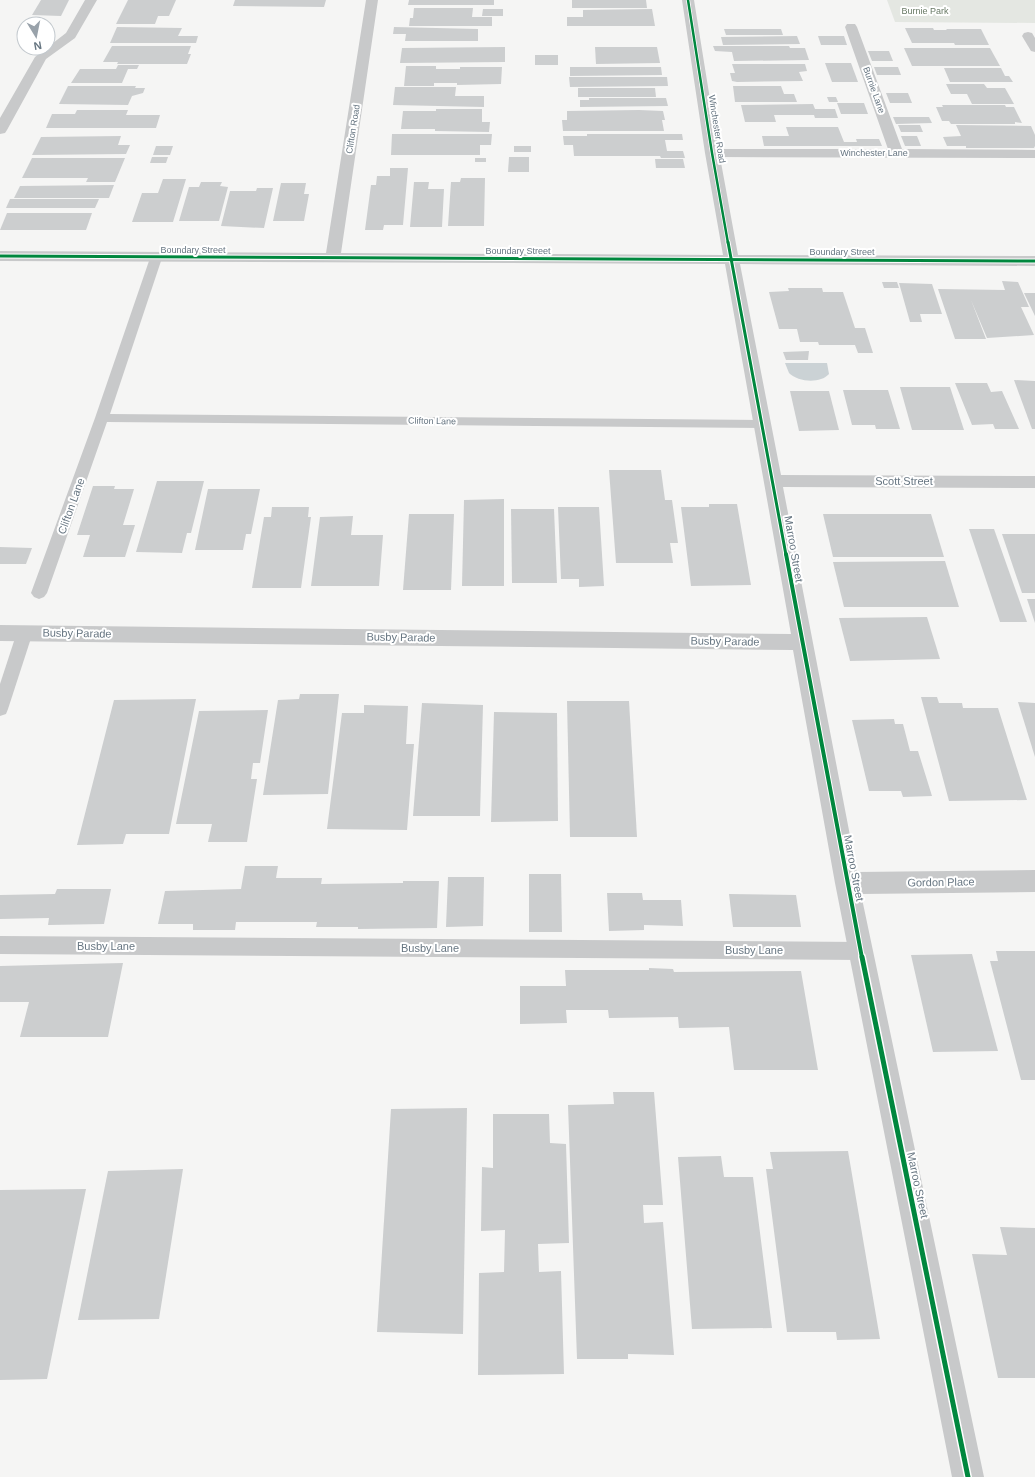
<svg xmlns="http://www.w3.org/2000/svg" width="1035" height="1477" viewBox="0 0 1035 1477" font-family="Helvetica,sans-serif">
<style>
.green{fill:#e4e7e2}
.water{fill:#cbd2d5}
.building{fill:#cccecf}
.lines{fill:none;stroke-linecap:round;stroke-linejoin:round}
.lane{fill:#c8c9ca;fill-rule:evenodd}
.street{fill:#c8c9ca;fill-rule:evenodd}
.cycleway-far3-casing{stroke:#fff;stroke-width:4}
.cycleway-far2-casing{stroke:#fff;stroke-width:5}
.cycleway-far1-casing{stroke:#fff;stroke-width:6}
.cycleway-casing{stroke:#fff;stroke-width:8}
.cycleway-far3{stroke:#00873e;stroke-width:2.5}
.cycleway-far2{stroke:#00873e;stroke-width:3}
.cycleway-far1{stroke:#00873e;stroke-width:4}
.cycleway{stroke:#00873e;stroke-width:5}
.labels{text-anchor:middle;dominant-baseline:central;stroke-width:4;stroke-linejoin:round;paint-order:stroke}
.far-park-label{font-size:9px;fill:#697a66;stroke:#fff}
.far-street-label{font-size:9px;fill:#677682;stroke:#fff}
.street-label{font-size:11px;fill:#677682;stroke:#fff}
</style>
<rect width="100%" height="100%" fill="#f5f5f4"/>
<polygon class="green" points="887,0 1035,0 1035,23 895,22"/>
<path class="water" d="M785 363H827L829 374C820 384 798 382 789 373Z"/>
<g class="building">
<polygon points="41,0 69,0 61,16 32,15"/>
<polygon points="128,0 176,0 169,16 158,16 155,24 116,24"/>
<polygon points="235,0 326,0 324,7 233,6"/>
<polygon points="409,0 494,0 494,5 408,5"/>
<polygon points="572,0 646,0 647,8 572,8"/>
<polygon points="414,8 473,8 472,17 492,17 492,26 409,26 410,18 413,18"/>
<polygon points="483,9 503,9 503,16 482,16"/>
<polygon points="652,9 655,26 567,26 567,17 583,17 583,10"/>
<polygon points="117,27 182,28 178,36 198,36 196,43 110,43"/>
<polygon points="394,27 478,29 478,41 405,41 406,34 393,34"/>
<polygon points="905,28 933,28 934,30 947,30 946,29 981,29 989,45 955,45 954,43 912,43"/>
<polygon points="724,29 781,29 783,35 726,35"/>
<polygon points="797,36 800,44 723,45 721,37"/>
<polygon points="818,36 844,36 847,45 821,45"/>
<polygon points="112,46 191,46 188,54 191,54 187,64 117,64 118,62 103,62"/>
<polygon points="713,46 789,46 790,48 805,48 809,60 734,61 732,52 715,51"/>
<polygon points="505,47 505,62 400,63 402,48"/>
<polygon points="595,47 657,47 660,63 596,64"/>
<polygon points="904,48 990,48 1000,66 912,66"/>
<polygon points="868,51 889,51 893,61 872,61"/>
<rect x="535" y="55" width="23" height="10"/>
<polygon points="825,63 851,63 858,82 832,82"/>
<polygon points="732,64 805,64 807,71 799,72 803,81 737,82 732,81 730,73 735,73"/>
<polygon points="118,65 139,65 137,69 128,69 122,83 71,83 80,69 116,69"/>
<polygon points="406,66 436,66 436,69 460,69 460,67 502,67 501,84 457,85 457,83 434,83 434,86 404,86"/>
<polygon points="570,67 661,67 662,75 570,76"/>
<polygon points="874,67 898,67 901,75 877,75"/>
<polygon points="944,68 1001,68 1005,76 1009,76 1013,82 950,82"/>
<polygon points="569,77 667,77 668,86 570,87"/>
<polygon points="946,84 984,84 987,88 1005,88 1014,104 972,104 967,94 951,94"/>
<polygon points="68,86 136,86 135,88 145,88 143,93 132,96 128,105 59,104"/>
<polygon points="733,86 781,86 784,94 794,94 797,102 735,102"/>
<polygon points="395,87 456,87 455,96 484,96 484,107 393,105"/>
<polygon points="578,88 655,88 656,97 578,97"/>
<polygon points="886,93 908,93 912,103 890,103"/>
<polygon points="827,97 836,97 838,102 829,102"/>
<polygon points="589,98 666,98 668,106 580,107 580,100 589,100"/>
<polygon points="837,103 864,103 868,114 841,114"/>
<polygon points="813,104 815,109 835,109 838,118 815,118 814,115 774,115 776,122 745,122 741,105"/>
<polygon points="942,105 1005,105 1006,107 1014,107 1022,123 1015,122 1015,124 951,124 949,121 942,121 936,107 943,107"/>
<polygon points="436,109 482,109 482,122 490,122 489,132 435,131 435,129 401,129 403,111 436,111"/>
<polygon points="77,110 128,110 126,115 160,115 156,128 46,128 52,114 75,114"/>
<polygon points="639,110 663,111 665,120 662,120 664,131 563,131 562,120 567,120 567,111"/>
<polygon points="893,117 929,117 932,123 896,124"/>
<polygon points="898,125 920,125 923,132 901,132"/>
<polygon points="956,125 1031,126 1035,135 1035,146 1034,148 966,148 966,146 947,146 943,137 961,136"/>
<polygon points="786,127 838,127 844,142 857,142 856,139 879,139 882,146 764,146 762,136 789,136"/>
<polygon points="392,134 492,134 491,145 480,145 480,155 391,155"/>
<polygon points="587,134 682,134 683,140 665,140 667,151 683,151 685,158 661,158 660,156 574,156 573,145 564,145 563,136 587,136"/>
<polygon points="121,136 118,145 130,145 126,154 32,155 41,137"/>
<polygon points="901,136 917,136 921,146 905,146"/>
<polygon points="156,146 173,146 170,155 153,155"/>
<rect x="514" y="146" width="17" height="6"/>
<polygon points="152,157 168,157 166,163 150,163"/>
<polygon points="509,157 529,157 529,172 508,172"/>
<polygon points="32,158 125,158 115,182 86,182 88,178 22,178"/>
<rect x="475" y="158" width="11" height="4"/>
<polygon points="655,159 683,159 685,168 656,168"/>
<polygon points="390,168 408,168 403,225 384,225 383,230 365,230 371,185 376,185 377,176 390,176"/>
<polygon points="461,178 485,178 484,226 448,226 451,182 460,182"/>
<polygon points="163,179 186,179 173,222 132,222 142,193 158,193"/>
<polygon points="201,182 222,182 220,186 228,187 219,221 179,221 189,187 199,187"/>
<polygon points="414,182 429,182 428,189 444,189 442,227 410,227"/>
<polygon points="281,183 306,183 304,194 309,194 304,221 273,221"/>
<polygon points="114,185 109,198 14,198 20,186"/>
<polygon points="257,188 273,188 264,228 221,226 230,191 256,191"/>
<polygon points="10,199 99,199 95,208 6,208"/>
<polygon points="7,213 92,213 86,230 0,230"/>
<polygon points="1002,281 1018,282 1029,307 1021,307 1034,335 987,338 971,300 986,339 955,339 938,289 1005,290"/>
<polygon points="882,282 897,282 899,288 884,288"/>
<polygon points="899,283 932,284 942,314 920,314 922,322 910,322"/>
<polygon points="788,288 822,288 823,292 843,292 855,328 865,328 873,353 858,353 855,345 819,345 818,342 800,342 797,329 779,329 769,292 789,291"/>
<polygon points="1024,293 1035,293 1035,316"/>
<polygon points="809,351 808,360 786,360 783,352"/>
<polygon points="1014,380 1035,381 1035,429 1032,429"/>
<polygon points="955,383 987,383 991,392 1002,391 1019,429 995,429 993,424 972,425"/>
<polygon points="900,387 950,387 964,430 912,430"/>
<polygon points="843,390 888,390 900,429 876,429 875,425 852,425"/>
<polygon points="790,391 829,391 839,430 799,431"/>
<polygon points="609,470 661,470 665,500 672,500 678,543 670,543 673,563 616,563"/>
<polygon points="157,481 204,481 191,533 187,533 182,553 136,552"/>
<polygon points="93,486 115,486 114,489 134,489 123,525 135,525 125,557 83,557 90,535 77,535"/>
<polygon points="208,489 260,489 251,534 246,534 243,550 195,550"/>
<polygon points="504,499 504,586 462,586 464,500"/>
<polygon points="709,504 737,504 751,585 691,586 681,507 709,507"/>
<polygon points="272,507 309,507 308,517 311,517 301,588 252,588 264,517 271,517"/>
<polygon points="558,507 599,507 604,586 579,587 579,579 561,579"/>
<polygon points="511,509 554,509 557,583 512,583"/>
<polygon points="409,514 454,514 451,590 403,590"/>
<polygon points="823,514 931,514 944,557 833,557"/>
<polygon points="353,516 351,535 383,535 379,586 311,586 320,517"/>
<polygon points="969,529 994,529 1027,622 1000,622"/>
<polygon points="1002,534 1035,534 1035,593 1022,593"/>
<polygon points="0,547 32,548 26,564 0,564"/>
<polygon points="945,561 959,607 844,607 833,562"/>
<polygon points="1027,599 1035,599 1035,623"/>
<polygon points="927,617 940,659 850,661 839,618"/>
<polygon points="300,694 339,694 328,794 263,795 278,700 299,699"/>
<polygon points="921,697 937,697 939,703 962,703 963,708 998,708 1027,800 949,801"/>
<polygon points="196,699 169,834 126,834 123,844 77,845 114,700"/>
<polygon points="567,701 629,701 637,837 570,837"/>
<polygon points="1018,702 1035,703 1035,757"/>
<polygon points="422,703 483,705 480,816 413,816"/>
<polygon points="364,705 408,706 406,744 414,744 407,830 327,829 342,713 364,713"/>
<polygon points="268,710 260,763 253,763 251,779 257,779 247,842 208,842 212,824 176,824 199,711"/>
<polygon points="494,712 557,713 558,821 491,822"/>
<polygon points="894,719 895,724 903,724 910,751 918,751 932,796 903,797 901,791 869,791 852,720"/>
<polygon points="245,866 278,866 276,878 322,878 321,884 403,883 403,881 439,881 437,928 358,929 358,927 316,927 317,922 236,922 235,930 193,930 193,924 158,924 165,891 241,889"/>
<polygon points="529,874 561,874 562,932 529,932"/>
<polygon points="448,877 484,877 483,926 446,927"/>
<polygon points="57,889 111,889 104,924 48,925 49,918 0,919 0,895 55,894"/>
<polygon points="607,893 642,893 643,900 681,900 683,926 644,925 644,930 609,931"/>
<polygon points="729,894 796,895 801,927 733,927"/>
<polygon points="996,951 1035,951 1035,1080 1021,1080 990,961 998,961"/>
<polygon points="972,954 998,1051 933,1052 911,955"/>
<polygon points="123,963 108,1037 20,1037 29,1002 0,1002 0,966"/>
<polygon points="649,968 673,969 674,972 801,971 818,1070 734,1070 729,1027 679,1028 678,1017 609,1018 608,1010 566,1010 567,1023 520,1024 520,986 566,986 565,970 649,970"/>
<polygon points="613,1092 654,1092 663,1205 643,1205 644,1223 663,1222 674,1355 628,1354 628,1359 577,1359 568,1105 614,1104"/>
<polygon points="467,1108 463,1334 377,1332 391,1109"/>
<polygon points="493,1114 549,1114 550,1143 566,1144 569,1243 538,1244 539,1272 561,1271 564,1374 478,1375 479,1273 504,1272 505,1230 481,1231 482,1167 493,1168"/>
<polygon points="848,1151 880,1339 837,1340 836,1332 787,1332 766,1169 773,1169 770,1152"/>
<polygon points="721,1156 724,1177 753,1177 772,1328 692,1329 678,1157"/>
<polygon points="183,1169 159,1319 78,1320 108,1171"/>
<polygon points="86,1189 47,1379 0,1380 0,1190"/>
<polygon points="1000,1227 1035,1228 1035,1378 998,1378 972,1254 1007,1255"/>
</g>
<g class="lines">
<g class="lane">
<polygon points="156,254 160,255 162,258 110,414 762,420 767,421 769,424 767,427 762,428 107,422 47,593 44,597 39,599 34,597 31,593 95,418 150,258 152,255"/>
<polygon points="25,626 31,628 33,632 8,709 6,714 0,716 0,684 17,632 19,628"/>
<polygon points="0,936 861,942 868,945 871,951 868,957 861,960 0,954"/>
</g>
<g class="street">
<polygon points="85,0 97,0 75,38 46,59 7,130 5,133 0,134 0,118 35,57 66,33"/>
<polygon points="366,0 378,0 341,253 723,255 705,153 682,0 694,0 718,149 888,149 845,27 847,24 855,24 857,27 902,149 1035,150 1035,158 720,157 738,255 1035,256 1035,266 740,264 781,475 1035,476 1035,488 783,487 857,872 1035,870 1035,892 861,894 984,1477 952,1477 835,883 793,650 0,641 0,625 791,634 725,264 0,261 0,251 326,253"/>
<polygon points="1028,32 1032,33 1035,38 1035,52 1031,51 1022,36 1024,33"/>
</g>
<defs>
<polyline id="cycleway-far3" points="688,0 712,153 728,243"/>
<g id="cycleway-far2">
<polyline points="728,242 786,555"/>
<polyline points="0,256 1035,261"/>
</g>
<polyline id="cycleway-far1" points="786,554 862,958"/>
<polyline id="cycleway" points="862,957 968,1477"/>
</defs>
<use href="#cycleway-far3" class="cycleway-far3-casing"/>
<use href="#cycleway-far2" class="cycleway-far2-casing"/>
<use href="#cycleway-far1" class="cycleway-far1-casing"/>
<use href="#cycleway" class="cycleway-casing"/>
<use href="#cycleway-far3" class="cycleway-far3"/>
<use href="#cycleway-far2" class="cycleway-far2"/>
<use href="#cycleway-far1" class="cycleway-far1"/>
<use href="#cycleway" class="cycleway"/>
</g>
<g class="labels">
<g class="far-park-label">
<text x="925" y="11">Burnie Park</text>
</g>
<g class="far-street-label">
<text transform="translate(874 90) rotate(70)">Burnie Lane</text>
<text transform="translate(353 129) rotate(-81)">Clifton Road</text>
<text transform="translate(717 129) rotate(81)">Winchester Road</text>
<text x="874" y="153">Winchester Lane</text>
<text x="193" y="250">Boundary Street</text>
<text x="518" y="251">Boundary Street</text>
<text x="842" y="252">Boundary Street</text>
<text transform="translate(432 421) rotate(1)">Clifton Lane</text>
</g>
<g class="street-label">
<text x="904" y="481">Scott Street</text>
<text transform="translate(71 506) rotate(-70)">Clifton Lane</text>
<text transform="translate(794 549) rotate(80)">Marroo Street</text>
<text transform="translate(77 633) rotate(1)">Busby Parade</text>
<text transform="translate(401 637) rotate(1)">Busby Parade</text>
<text transform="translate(725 641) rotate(1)">Busby Parade</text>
<text transform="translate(854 868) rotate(79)">Marroo Street</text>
<text transform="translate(941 882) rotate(-1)">Gordon Place</text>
<text x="106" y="946">Busby Lane</text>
<text x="430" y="948">Busby Lane</text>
<text x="754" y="950">Busby Lane</text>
<text transform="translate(918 1185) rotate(78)">Marroo Street</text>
</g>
</g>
<g transform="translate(36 36) rotate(170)"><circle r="19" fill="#ffffff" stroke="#c2c8cd"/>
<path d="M0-3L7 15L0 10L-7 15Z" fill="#99a2aa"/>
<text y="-6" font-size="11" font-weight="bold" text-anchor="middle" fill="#677682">N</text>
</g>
</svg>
